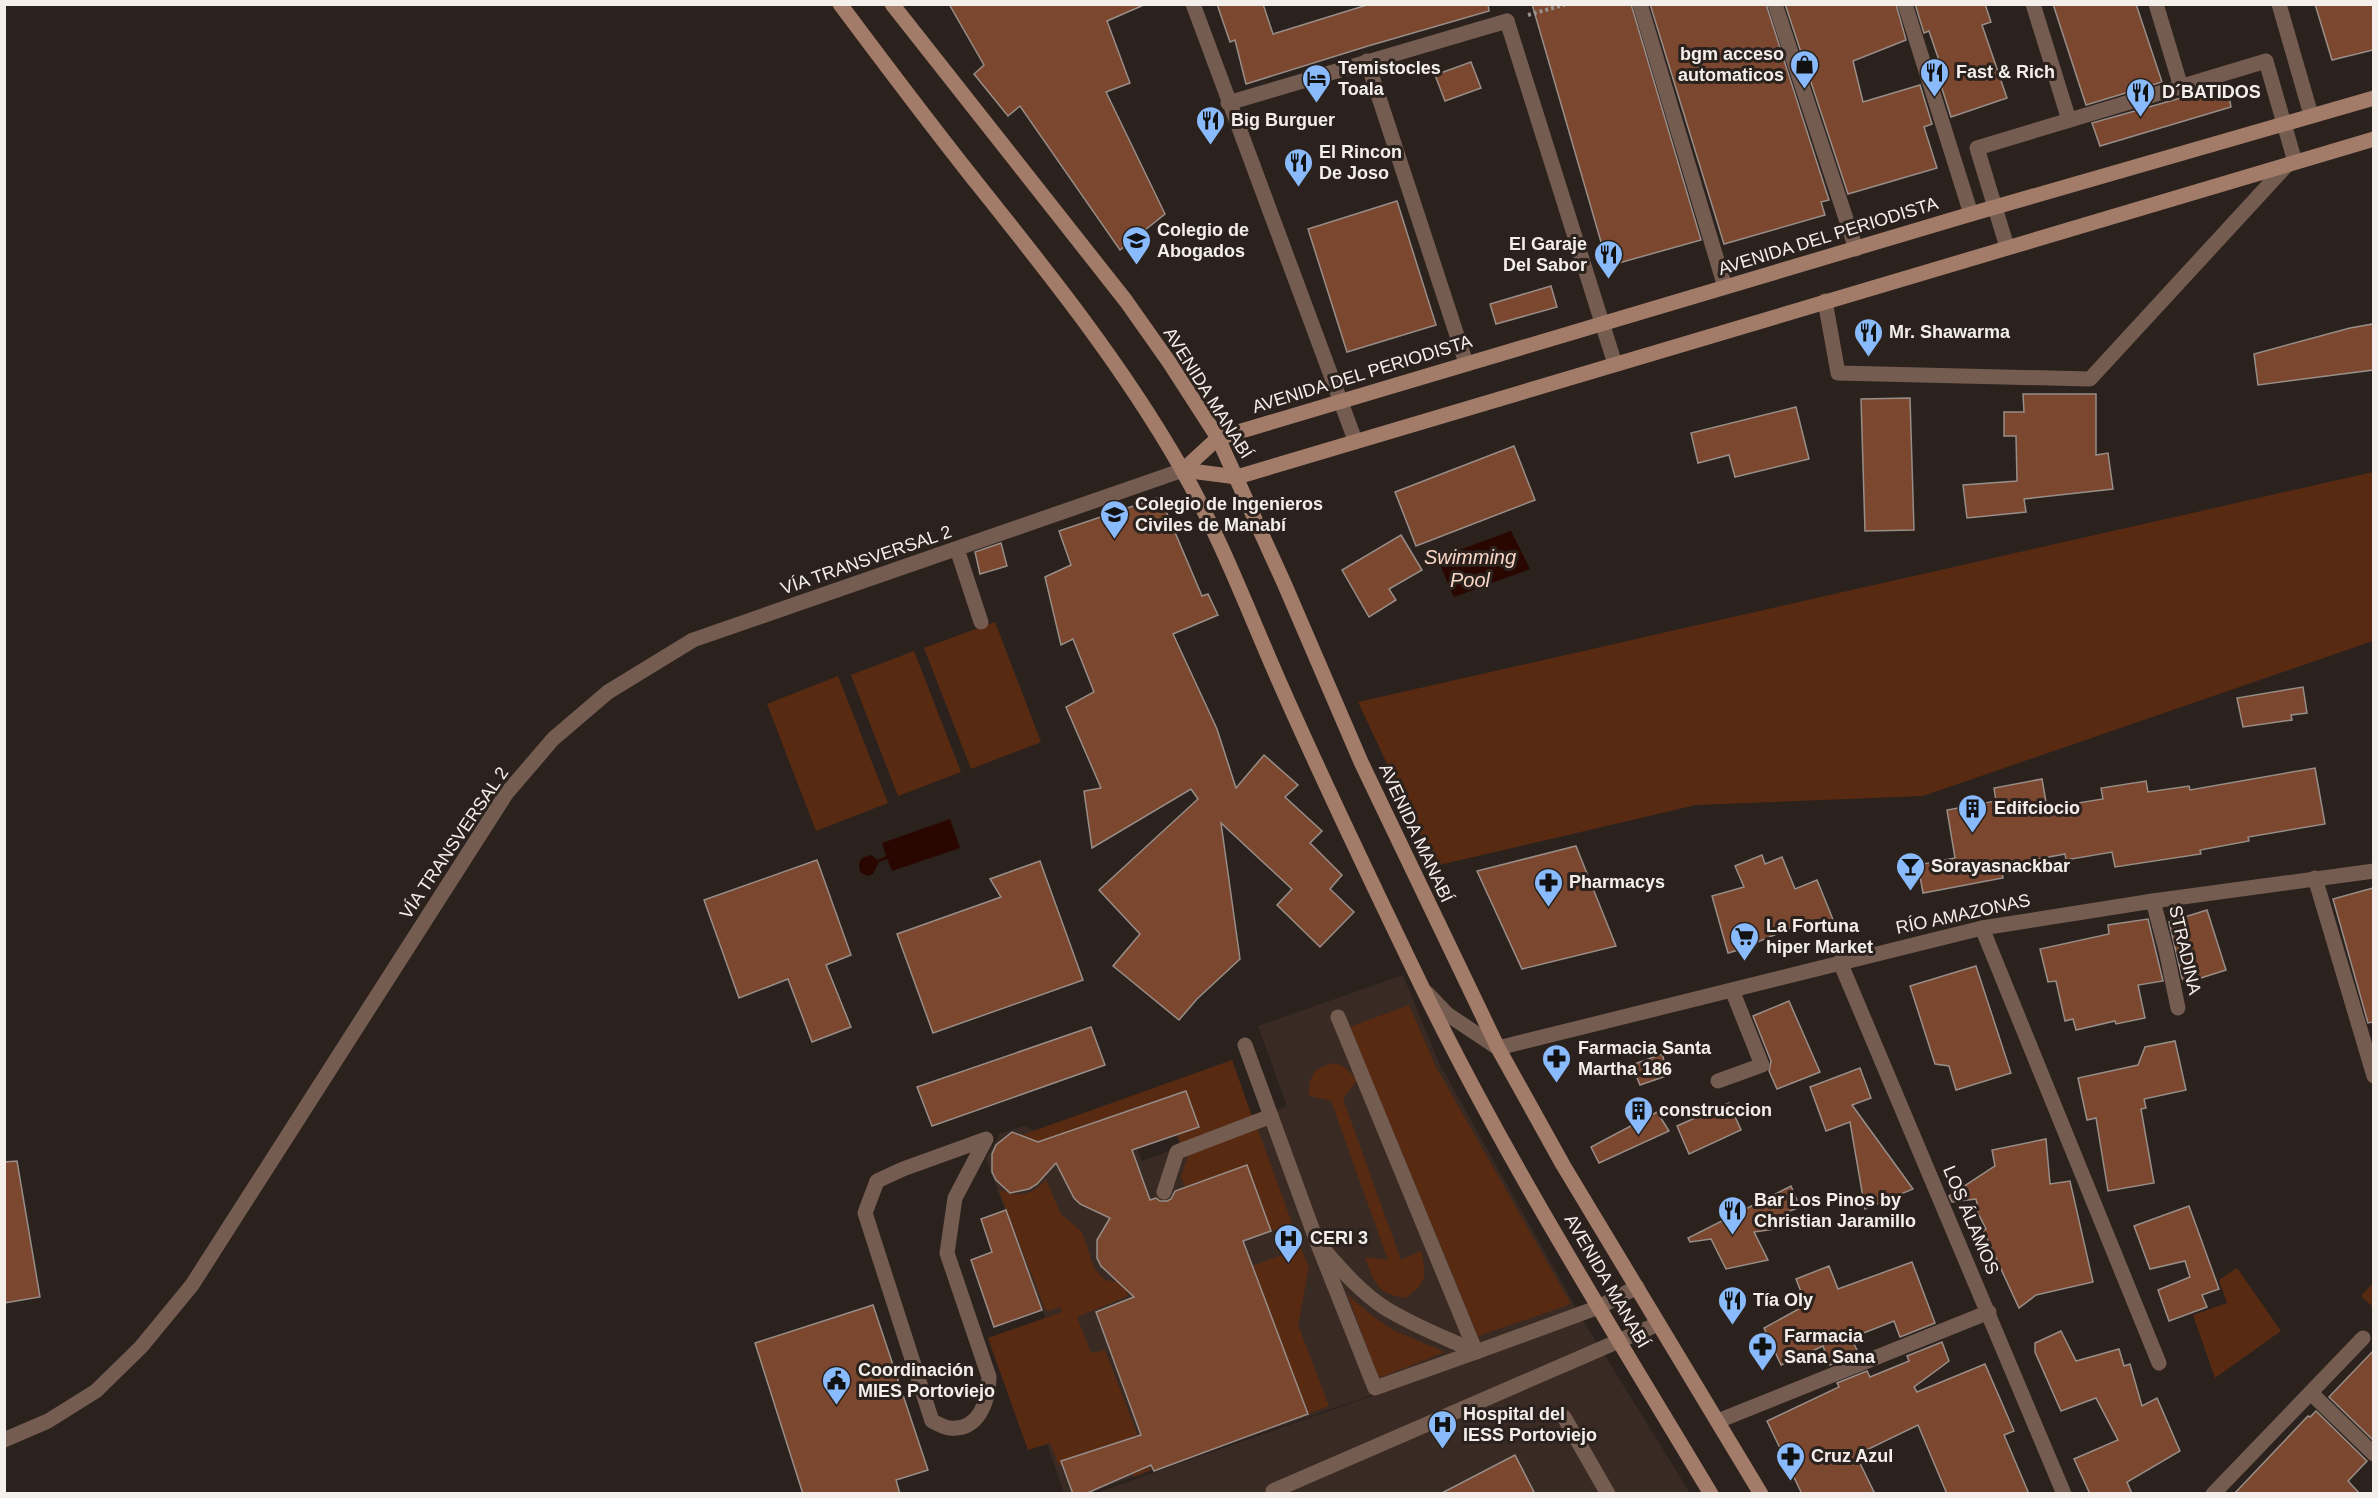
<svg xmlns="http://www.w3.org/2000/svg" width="2378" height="1498" viewBox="0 0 2378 1498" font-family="Arial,sans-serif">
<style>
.built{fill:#392b24}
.green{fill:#582a12}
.water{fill:#290700}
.building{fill:#7b472e;stroke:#988d88;stroke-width:1.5}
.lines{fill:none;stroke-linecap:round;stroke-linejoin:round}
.path{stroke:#98918e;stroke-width:4;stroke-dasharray:3 3;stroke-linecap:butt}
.lane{stroke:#745c51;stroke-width:15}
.street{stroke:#745c51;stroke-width:15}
.secondary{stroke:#a27b69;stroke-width:15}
.labels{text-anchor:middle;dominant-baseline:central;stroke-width:6;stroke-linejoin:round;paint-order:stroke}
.poi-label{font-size:18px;font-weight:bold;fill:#f5efec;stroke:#2b221e;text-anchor:start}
.street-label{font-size:18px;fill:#f5efec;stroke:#2b221e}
.water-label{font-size:20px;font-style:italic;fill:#fad7c7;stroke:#2b221e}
</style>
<rect width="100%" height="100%" fill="#2b221e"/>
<polygon class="built" points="1403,975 1439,1063 1584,1322 1690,1493 1096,1493 1522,1343 1087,1493 1064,1493 1047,1444 1028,1450 988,1338 1045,1318 986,1159 1000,1134 1024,1126 1044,1134 1120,1105 1142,1161 1287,1106 1258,1026"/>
<g class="green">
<polygon points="2373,472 2373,641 1923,796 1696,805 1435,866 1358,702"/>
<polygon points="995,622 1041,742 971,769 924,648"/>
<polygon points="914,651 961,772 898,796 851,675"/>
<polygon points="838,676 888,803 816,831 767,704"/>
<polygon points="1409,1005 1436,1067 1571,1304 1478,1336 1350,1027"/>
<polygon points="1232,1060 1253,1119 1181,1146 1177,1135 1199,1126 1186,1091 1038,1142 1022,1135"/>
<path d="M1336 1063 1346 1068 1357 1080 1343 1099 1401 1260 1421 1251C1427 1275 1427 1284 1405 1298 1377 1294 1374 1282 1365 1257L1388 1260 1331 1101 1309 1096C1309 1074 1314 1067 1336 1063Z"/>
<polygon points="1257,1127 1292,1223 1271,1231 1247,1165 1185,1187 1181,1177 1189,1152"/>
<path d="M1046 1179 1060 1213 1082 1232 1094 1268 1105 1280 1124 1283 1128 1296 1077 1317 1091 1353 1105 1350 1151 1470 1134 1477 1121 1443 1059 1466 1050 1443 1028 1450 988 1338 1062 1312 1060 1307 1048 1311 1045 1309 999 1191C1006 1190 1008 1193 1014 1194 1027 1196 1039 1189 1046 1179Z"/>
<polygon points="1301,1248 1309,1268 1298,1325 1329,1406 1308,1414 1252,1266"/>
<polygon points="2237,1268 2281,1331 2215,1378 2193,1315 2227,1303 2219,1280"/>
<polygon points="2373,1283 2373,1307 2361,1296"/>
<polygon points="1347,1294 1375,1318 1395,1331 1445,1352 1379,1378"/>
</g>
<g class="water">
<polygon points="1511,531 1530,569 1454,597 1437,558"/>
<polygon points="950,819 960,848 892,871 887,859 879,862 873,874 867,876 860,872 859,863 862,858 871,855 878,860 886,856 882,843"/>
</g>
<g class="building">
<polygon points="949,4 1146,4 1107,21 1130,83 1106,92 1165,214 1120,250 1020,106 1008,116 974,74 984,65"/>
<polygon points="1217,4 1263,4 1273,34 1370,4 1488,4 1489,11 1368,46 1246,84 1235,40 1230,42"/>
<polygon points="1532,4 1631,4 1701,240 1608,266"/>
<polygon points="1650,4 1766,4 1829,200 1821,202 1825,215 1724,244"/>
<polygon points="1785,4 1896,4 1906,40 1853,61 1863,102 1920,85 1932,124 1924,127 1937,168 1848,194"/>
<polygon points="1915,4 1985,4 1991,22 1982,25 2007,98 1951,117 1939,79 1945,78 1929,31 1924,33"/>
<polygon points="2053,4 2136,4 2162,82 2086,105"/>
<polygon points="2315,4 2373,4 2373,50 2332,60"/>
<polygon points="1471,62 1481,88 1445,101 1435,75"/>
<polygon points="2227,85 2231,107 2100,146 2092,123"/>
<polygon points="1397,201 1436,325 1347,352 1308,229"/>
<polygon points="1551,286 1557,307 1496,324 1490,304"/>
<polygon points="2373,324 2373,370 2258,385 2254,354 2350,328"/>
<polygon points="2023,394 2096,394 2096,455 2108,453 2113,489 2024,499 2026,512 1967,518 1963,485 2017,481 2016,436 2004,436 2004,412 2024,412"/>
<polygon points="1910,398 1914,530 1865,531 1861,399"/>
<polygon points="1796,407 1809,459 1735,477 1729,455 1698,463 1691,433"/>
<polygon points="1514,446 1535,500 1416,546 1395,492"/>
<polygon points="1160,497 1202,596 1208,594 1218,615 1173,634 1217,729 1236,788 1264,755 1298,785 1285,797 1322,831 1310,843 1342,875 1330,889 1354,912 1320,947 1277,905 1292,889 1221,823 1240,959 1197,999 1179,1020 1113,966 1140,934 1099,890 1198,799 1191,789 1092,848 1084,791 1101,788 1066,707 1094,692 1073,639 1061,645 1045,577 1071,565 1059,531"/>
<polygon points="1401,535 1422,570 1389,589 1396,600 1369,617 1342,570"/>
<polygon points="1001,543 1007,566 980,574 975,552"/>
<polygon points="2303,687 2307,713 2291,715 2292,720 2243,727 2237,698"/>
<polygon points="2315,768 2325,824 2248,837 2249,841 2200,850 2201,854 2115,867 2112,852 2066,860 2065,854 2001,866 2003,878 1923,893 1918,865 1955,858 1947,810 1996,801 1994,788 2042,779 2047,808 2103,799 2101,788 2146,781 2148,792 2189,786 2190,790"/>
<polygon points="1576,846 1616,946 1522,969 1477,871"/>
<polygon points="1762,855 1765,864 1782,857 1795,889 1817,880 1834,922 1813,931 1809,921 1755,943 1756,945 1728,953 1712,896 1744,887 1735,866"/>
<polygon points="817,860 851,955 826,965 851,1027 812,1042 788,979 739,998 704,900"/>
<polygon points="1040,861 1083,980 933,1033 897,934 1001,897 990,879"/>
<polygon points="2373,888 2373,1022 2368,1023 2333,899"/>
<polygon points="2207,910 2226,970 2185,983 2182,978 2169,922"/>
<polygon points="2148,919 2163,981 2138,985 2145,1018 2116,1024 2115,1021 2076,1030 2073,1019 2065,1021 2056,981 2048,982 2040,949 2109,934 2108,925"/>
<polygon points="1976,966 2011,1073 1956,1090 1949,1066 1935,1064 1910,986"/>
<polygon points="1789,1001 1820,1072 1777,1089 1769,1071 1771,1061 1753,1016"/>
<polygon points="1091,1027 1105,1065 932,1126 917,1087"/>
<polygon points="2175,1041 2186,1090 2144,1099 2146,1108 2141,1109 2154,1183 2108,1191 2096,1118 2087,1120 2078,1078 2138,1065 2145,1047"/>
<polygon points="1662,1054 1669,1075 1640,1085 1632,1065"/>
<polygon points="1860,1068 1871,1098 1852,1105 1913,1189 1865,1209 1850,1122 1826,1131 1810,1087"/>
<polygon points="1186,1091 1199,1127 1132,1150 1150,1200 1156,1198 1160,1201 1167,1201 1171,1199 1175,1191 1247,1165 1271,1231 1243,1241 1308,1414 1154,1471 1151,1465 1085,1494 1073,1494 1061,1461 1141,1435 1096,1312 1134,1297 1101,1266 1097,1258 1097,1240 1110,1218 1080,1204 1074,1198 1056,1163 1037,1184 1029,1189 1010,1193 996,1180 992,1172 992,1154 996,1145 1012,1132 1038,1142"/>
<polygon points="1729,1103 1741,1130 1689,1154 1677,1126"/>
<polygon points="1657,1112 1669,1131 1599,1163 1591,1147"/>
<polygon points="2046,1139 2050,1184 2070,1181 2093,1282 2036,1295 2019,1308 1983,1230 1986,1229 1976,1209 1978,1208 1976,1199 1952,1202 1949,1196 1995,1166 1992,1150"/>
<polygon points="17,1161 40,1297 4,1303 4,1162"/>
<polygon points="1791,1186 1800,1207 1785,1213 1796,1226 1754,1232 1768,1260 1726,1269 1711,1239 1690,1242 1688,1238"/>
<polygon points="2189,1206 2219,1289 2202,1295 2207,1307 2169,1321 2158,1290 2190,1277 2185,1261 2150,1269 2134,1226"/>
<polygon points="1006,1210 1042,1310 994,1327 971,1260 992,1252 981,1219"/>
<polygon points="1912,1262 1935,1323 1900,1337 1894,1321 1851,1338 1859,1354 1830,1365 1823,1346 1781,1365 1764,1328 1806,1305 1796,1279 1829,1266 1838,1289"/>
<polygon points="873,1305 928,1470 896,1480 900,1494 803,1494 755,1343"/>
<polygon points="2061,1331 2076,1361 2119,1349 2124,1366 2130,1364 2142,1406 2157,1398 2180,1451 2127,1482 2132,1494 2090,1494 2074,1459 2118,1440 2096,1398 2061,1411 2035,1352 2035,1343"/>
<polygon points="1942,1342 1949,1361 1914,1387 1917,1392 1985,1364 2014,1431 2004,1435 2029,1494 1947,1494 1918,1425 1856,1455 1875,1494 1802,1494 1767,1421 1839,1387 1837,1383 1867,1371 1870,1377 1909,1361 1907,1356"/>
<polygon points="2373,1351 2373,1440 2329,1397"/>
<polygon points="2316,1411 2367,1461 2348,1481 2360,1494 2234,1494 2308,1416 2310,1417"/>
<polygon points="1515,1455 1535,1494 1440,1494"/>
</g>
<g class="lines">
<polyline class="path" points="1528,15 1567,4"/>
<g class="lane">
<polyline points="1507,21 1615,364"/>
<polyline points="957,549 981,622"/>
<polyline points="2153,901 2166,950 2178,1008"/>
<polyline points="1338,1017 1476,1352 1599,1307 1637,1287"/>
<polyline points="1245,1045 1317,1242 1375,1388 1476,1352"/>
<path d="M986 1139 955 1198 947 1253 989 1377C989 1400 979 1431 950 1428 945 1428 937 1423 932 1421L865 1213 877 1181 903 1169Z"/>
<polyline points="1164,1192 1177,1152 1271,1116"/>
<path d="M1325 1251C1343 1272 1362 1293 1385 1308 1414 1326 1446 1338 1476 1352"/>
<polyline points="1564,1417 1608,1494"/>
<polyline points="1273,1491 1658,1324"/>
</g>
<g class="street">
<polyline points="1193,4 1355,440"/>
<polyline points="1640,4 1725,287"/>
<polyline points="1775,4 1856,249"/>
<polyline points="1905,4 1971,214"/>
<polyline points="2033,4 2069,120"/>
<polyline points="2156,4 2181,87"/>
<polyline points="2279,4 2311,115"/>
<polyline points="1367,61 1466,363"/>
<polyline points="1228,103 1507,21"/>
<polyline points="2007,247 1977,148 2266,61 2295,162"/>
<polyline points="1825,301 1838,373 2090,379 2287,165"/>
<polyline points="2315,878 2374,1076"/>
<polyline points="1982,928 2159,1363"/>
<polyline points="1840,962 2064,1494"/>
<polyline points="1427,993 1447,1014 1498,1048 1982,928 2153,901 2374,871"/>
<polyline points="1718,1081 1762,1065 1732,990"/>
<polyline points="2312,1394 2374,1454"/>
<polyline points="1718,1421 1989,1312"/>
<polyline points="4,1440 48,1421 96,1391 141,1347 192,1285 506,794 553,739 608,692 693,640 1183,470"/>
<polyline points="2213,1494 2363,1338"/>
</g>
<g class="secondary">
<path d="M840 4C884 63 927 120 972 177 1047 271 1121 363 1180 466 1218 532 1245 603 1275 672 1321 778 1372 883 1422 987 1507 1162 1611 1327 1711 1494"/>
<polyline points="892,4 1126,301 1169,362 1218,438 1284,583 1361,762 1498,1048 1563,1165 1761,1494"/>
<polyline points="1183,470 1218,438 1971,214 2374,98"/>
<polyline points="1183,470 1237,477 2374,139"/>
</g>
</g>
<defs>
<symbol id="shop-pin" viewBox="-11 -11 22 30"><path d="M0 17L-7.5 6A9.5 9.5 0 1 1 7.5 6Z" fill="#89bafc" stroke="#2b221e"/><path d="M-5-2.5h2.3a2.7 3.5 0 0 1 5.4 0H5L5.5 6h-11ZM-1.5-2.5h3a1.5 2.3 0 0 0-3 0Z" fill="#111"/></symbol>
<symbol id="restaurant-pin" viewBox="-11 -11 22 30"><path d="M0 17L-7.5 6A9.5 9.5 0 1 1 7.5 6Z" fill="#89bafc" stroke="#2b221e"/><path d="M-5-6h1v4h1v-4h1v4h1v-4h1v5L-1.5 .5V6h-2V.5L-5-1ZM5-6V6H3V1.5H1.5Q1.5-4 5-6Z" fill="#111"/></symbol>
<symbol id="hotel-pin" viewBox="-11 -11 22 30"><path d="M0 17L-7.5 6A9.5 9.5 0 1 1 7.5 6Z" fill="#89bafc" stroke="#2b221e"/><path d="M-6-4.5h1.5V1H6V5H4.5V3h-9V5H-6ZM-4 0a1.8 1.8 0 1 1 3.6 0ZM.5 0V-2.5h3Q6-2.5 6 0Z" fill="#111"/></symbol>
<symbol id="university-pin" viewBox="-11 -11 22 30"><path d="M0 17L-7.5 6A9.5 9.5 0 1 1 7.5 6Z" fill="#89bafc" stroke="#2b221e"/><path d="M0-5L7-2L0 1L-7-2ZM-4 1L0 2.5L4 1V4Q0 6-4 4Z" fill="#111"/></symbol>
<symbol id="school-pin" viewBox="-11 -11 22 30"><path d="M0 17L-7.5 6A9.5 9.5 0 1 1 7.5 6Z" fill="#89bafc" stroke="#2b221e"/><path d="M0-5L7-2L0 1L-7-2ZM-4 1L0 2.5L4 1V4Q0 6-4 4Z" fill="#111"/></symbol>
<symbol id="building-pin" viewBox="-11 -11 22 30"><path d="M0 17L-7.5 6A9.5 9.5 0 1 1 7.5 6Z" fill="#89bafc" stroke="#2b221e"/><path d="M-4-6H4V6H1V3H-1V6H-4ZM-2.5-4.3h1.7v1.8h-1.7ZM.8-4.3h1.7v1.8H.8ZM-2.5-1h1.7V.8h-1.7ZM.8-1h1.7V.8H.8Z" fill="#111"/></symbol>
<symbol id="bar-pin" viewBox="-11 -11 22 30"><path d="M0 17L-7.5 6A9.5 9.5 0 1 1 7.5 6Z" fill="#89bafc" stroke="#2b221e"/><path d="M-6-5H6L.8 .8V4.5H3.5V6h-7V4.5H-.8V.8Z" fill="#111"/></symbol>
<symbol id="pharmacy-pin" viewBox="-11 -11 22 30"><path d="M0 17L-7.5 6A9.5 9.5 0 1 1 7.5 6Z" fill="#89bafc" stroke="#2b221e"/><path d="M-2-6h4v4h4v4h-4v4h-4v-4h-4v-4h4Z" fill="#111"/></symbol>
<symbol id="supermarket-pin" viewBox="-11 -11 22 30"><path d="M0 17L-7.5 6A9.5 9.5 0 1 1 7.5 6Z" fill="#89bafc" stroke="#2b221e"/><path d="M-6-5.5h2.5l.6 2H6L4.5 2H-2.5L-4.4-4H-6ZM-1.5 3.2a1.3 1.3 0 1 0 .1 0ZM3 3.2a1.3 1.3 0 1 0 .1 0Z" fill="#111"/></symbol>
<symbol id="hospital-pin" viewBox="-11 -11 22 30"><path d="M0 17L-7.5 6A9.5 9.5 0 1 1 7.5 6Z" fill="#89bafc" stroke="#2b221e"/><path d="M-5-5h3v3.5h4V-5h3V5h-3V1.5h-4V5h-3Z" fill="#111"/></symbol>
<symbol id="civic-pin" viewBox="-11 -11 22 30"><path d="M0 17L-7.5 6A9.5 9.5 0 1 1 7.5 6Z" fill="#89bafc" stroke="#2b221e"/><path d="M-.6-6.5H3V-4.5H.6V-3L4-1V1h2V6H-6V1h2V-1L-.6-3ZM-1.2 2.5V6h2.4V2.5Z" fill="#111"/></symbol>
</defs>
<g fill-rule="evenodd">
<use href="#shop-pin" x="1788" y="48" width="33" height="45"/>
<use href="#restaurant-pin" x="1918" y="56" width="33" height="45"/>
<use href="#hotel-pin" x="1300" y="62" width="33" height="45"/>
<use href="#restaurant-pin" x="2124" y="76" width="33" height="45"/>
<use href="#restaurant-pin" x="1194" y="104" width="33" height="45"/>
<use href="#restaurant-pin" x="1282" y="146" width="33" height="45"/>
<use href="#university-pin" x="1120" y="224" width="33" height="45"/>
<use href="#restaurant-pin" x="1592" y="238" width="33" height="45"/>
<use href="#restaurant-pin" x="1852" y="316" width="33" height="45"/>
<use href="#school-pin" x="1098" y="498" width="33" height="45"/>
<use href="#building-pin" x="1956" y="792" width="33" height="45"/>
<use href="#bar-pin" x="1894" y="850" width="33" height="45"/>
<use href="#pharmacy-pin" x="1532" y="866" width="33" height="45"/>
<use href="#supermarket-pin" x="1728" y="920" width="33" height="45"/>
<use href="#pharmacy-pin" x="1540" y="1042" width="33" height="45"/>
<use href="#building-pin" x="1622" y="1094" width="33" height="45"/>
<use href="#restaurant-pin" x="1716" y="1194" width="33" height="45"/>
<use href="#hospital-pin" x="1272" y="1222" width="33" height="45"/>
<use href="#restaurant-pin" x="1716" y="1284" width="33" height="45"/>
<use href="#pharmacy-pin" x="1746" y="1330" width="33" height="45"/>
<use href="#civic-pin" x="820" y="1364" width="33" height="45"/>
<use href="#hospital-pin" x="1426" y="1408" width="33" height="45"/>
<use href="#pharmacy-pin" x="1774" y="1440" width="33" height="45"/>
</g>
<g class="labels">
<g class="poi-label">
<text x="1784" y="54" text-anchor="end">bgm acceso<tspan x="1784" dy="21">automaticos</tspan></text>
<text x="1338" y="68">Temistocles<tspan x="1338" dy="21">Toala</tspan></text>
<text x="1956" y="72">Fast &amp; Rich</text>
<text x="2162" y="92">D´BATIDOS</text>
<text x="1231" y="120">Big Burguer</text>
<text x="1319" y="152">El Rincon<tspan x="1319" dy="21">De Joso</tspan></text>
<text x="1157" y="230">Colegio de<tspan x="1157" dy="21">Abogados</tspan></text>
<text x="1587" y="244" text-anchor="end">El Garaje<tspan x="1587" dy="21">Del Sabor</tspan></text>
<text x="1889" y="332">Mr. Shawarma</text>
<text x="1135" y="504">Colegio de Ingenieros<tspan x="1135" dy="21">Civiles de Manabí</tspan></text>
<text x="1994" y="808">Edifciocio</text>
<text x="1931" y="866">Sorayasnackbar</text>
<text x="1569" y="882">Pharmacys</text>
<text x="1766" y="926">La Fortuna<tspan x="1766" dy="21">hiper Market</tspan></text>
<text x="1578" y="1048">Farmacia Santa<tspan x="1578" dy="21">Martha 186</tspan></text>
<text x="1659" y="1110">construccion</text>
<text x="1754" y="1200">Bar Los Pinos by<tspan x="1754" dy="21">Christian Jaramillo</tspan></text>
<text x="1310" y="1238">CERI 3</text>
<text x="1753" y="1300">Tía Oly</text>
<text x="1784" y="1336">Farmacia<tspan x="1784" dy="21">Sana Sana</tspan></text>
<text x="858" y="1370">Coordinación<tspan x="858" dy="21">MIES Portoviejo</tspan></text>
<text x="1463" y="1414">Hospital del<tspan x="1463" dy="21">IESS Portoviejo</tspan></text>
<text x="1811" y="1456">Cruz Azul</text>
</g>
<g class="street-label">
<text transform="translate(1828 236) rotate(-17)">AVENIDA DEL PERIODISTA</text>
<text transform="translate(1362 374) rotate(-17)">AVENIDA DEL PERIODISTA</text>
<text transform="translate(1208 393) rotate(58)">AVENIDA MANABÍ</text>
<text transform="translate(866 560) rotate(-19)">VÍA TRANSVERSAL 2</text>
<text transform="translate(1416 833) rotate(65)">AVENIDA MANABÍ</text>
<text transform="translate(454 843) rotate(-56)">VÍA TRANSVERSAL 2</text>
<text transform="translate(1963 914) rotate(-12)">RÍO AMAZONAS</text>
<text transform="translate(2185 950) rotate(77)">STRADINA</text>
<text transform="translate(1971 1220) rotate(67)">LOS ÁLAMOS</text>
<text transform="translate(1607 1281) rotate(60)">AVENIDA MANABÍ</text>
</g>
<g class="water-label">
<text x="1470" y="557">Swimming<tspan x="1470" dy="23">Pool</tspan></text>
</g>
</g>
<rect width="2378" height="1498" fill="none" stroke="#f5efec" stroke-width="12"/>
</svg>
